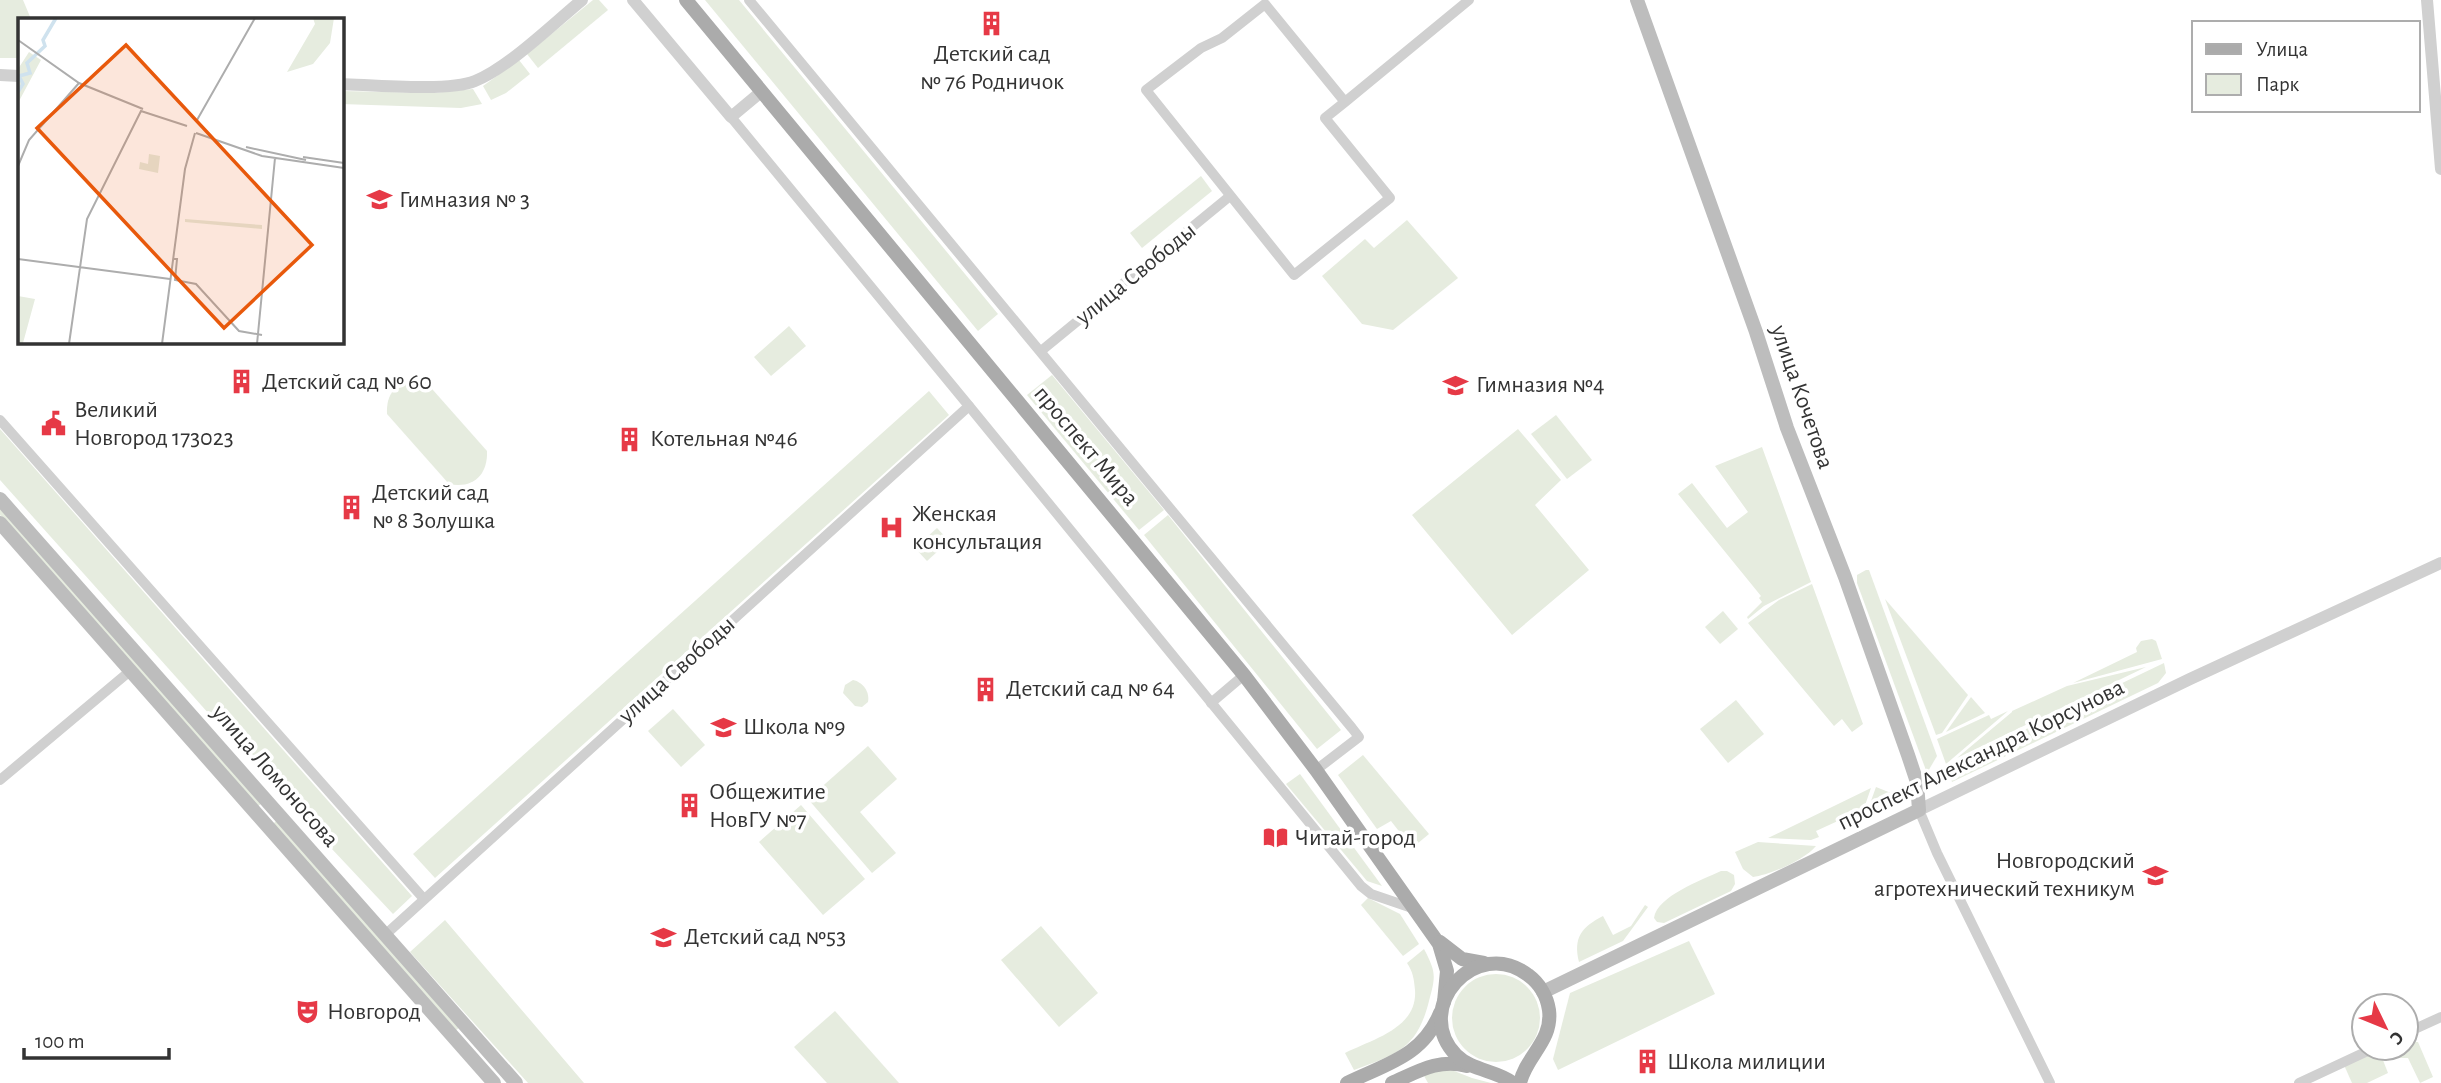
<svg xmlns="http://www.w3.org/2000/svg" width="2441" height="1083" viewBox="0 0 2441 1083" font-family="'Alegreya Sans',sans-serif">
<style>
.green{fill:#e6ecdf}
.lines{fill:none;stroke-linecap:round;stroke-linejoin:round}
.minor{stroke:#d0d0d0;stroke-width:10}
.tertiary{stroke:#d0d0d0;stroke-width:12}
.secondary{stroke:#bdbdbd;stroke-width:14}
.primary{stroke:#ababab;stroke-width:14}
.labels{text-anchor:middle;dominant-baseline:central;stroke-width:7;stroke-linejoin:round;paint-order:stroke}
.poi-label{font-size:24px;fill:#333;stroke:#fff;text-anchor:start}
.street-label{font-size:24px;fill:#333;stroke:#fff}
.inset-river{fill:none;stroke:#cfe2ee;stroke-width:3.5}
.inset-road{fill:none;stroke:#adadad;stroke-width:2}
.view{fill:#e8590c;fill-opacity:0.15;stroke:#e8590c;stroke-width:3.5}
.inset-edge{fill:none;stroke:#333;stroke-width:3.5}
</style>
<rect width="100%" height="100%" fill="#fff"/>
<g class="green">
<polygon points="0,0 23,0 31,19 19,19 19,58 0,58"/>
<polygon points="593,0 599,0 608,10 538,68 527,54"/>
<polygon points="705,0 739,0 998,314 978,331"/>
<polygon points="519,60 530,74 506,93 491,100 483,86"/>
<polygon points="473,89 482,104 461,108 341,104 341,91 433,93"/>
<polygon points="1201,176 1212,191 1142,248 1130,233"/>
<polygon points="1407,220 1458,278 1393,330 1362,324 1322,276 1365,239 1374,248"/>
<polygon points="789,326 806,346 771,376 754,357"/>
<polygon points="1052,375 1164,510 1139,530 1027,395"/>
<path d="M416 380 425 381 487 451C488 475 473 489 449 484L387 414C386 393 396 383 416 380Z"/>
<polygon points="929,391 949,415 435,878 413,854"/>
<polygon points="1556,415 1592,460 1567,479 1531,434"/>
<polygon points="0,429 412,896 393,914 285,799 0,480"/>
<polygon points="1518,429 1561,480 1535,505 1589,570 1512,635 1412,515"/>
<polygon points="1762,447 1811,582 1764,606 1748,619 1747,617 1762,602 1759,598 1761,596 1678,494 1692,483 1727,528 1748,512 1715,466"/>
<polygon points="0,507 262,803 257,807 0,515"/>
<polygon points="1168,515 1341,730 1317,749 1144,535"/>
<polygon points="937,528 949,541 927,561 915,548"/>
<polygon points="1866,570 1869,570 1937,756 1927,773 1857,583 1857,575"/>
<polygon points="1812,584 1863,724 1852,732 1842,719 1834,726 1748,623 1779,600"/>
<polygon points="1885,599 1968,695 1942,733 1936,735"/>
<polygon points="1723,611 1738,629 1720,644 1705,627"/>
<polygon points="2152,639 2156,641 2162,659 2073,683 2137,652 2136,648 2141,641"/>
<polygon points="2164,663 2166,673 2158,683 1952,782 1947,767"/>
<polygon points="2146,667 1957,758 2012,712 2012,711 2067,686"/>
<path d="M853 680C863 682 870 692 868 702L862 707 855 706 843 693 845 685Z"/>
<polygon points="1971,697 1985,713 1946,732"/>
<polygon points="1736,700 1764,734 1728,763 1700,729"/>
<polygon points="673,709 705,745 681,767 648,731"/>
<polygon points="2008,711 1946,764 1937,739 1989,715 1991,719"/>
<polygon points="868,746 897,779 860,812 896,853 872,873 808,799"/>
<polygon points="1363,755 1429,834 1412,848 1391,821 1377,829 1338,775"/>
<polygon points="1300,774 1382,886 1367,881 1286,784"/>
<polygon points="1876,787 1891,793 1893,800 1867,812"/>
<polygon points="1871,788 1862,814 1842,824 1840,820 1816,831 1819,837 1811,840 1768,838"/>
<polygon points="801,805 865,879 823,915 759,842"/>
<polygon points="277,820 460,1027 455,1031 273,824"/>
<path d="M1758 842 1816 846C1806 859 1770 875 1753 877L1743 869 1735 852Z"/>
<path d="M1721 871H1727L1734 875 1735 884 1731 891 1664 923 1657 922 1654 918C1657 896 1702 880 1721 871Z"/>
<polygon points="1368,898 1400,914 1419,944 1403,956 1361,905"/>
<path d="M1645 905 1648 907 1623 941 1579 962C1573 937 1582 927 1603 916L1613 935 1631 926Z"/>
<polygon points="445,920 584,1083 585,1083 528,1083 410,952"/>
<polygon points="1041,926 1098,993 1059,1027 1001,960"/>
<polygon points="1689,941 1715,994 1558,1070 1553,1059 1570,993"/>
<path d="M1424 949C1436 972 1436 976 1429 1001 1417 1049 1397 1054 1354 1070L1345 1053C1373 1039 1418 1028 1415 990 1414 979 1413 972 1407 963Z"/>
<circle cx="1496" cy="1018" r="44"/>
<polygon points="835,1011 899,1083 827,1083 794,1047"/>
<polygon points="2406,1041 2418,1042 2433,1077 2420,1083 2408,1058 2397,1058 2392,1048 2406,1048"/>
<polygon points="2379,1050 2388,1073 2367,1083 2352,1083 2344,1065"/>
<polygon points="1444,1067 1472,1078 1491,1083 1428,1083 1423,1074"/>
</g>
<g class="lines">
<g class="minor">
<polyline points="749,0 1352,728 1359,737 1316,770"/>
<polyline points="1345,102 1265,4 1222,38 1201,48 1146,90 1294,275 1390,198 1325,118 1345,102 1469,0"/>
<polyline points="731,117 969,406 1361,886 1371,894 1415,909"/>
<polyline points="1041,351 1230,196"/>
<polyline points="0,420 424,899"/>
<polyline points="1211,703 1244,675"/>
<polyline points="0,780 130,671"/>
<polyline points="1919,810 1937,853 2050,1083"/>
<polyline points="385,935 969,406"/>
<polyline points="2406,1033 2441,1017"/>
<polyline points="2299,1083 2374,1048"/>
</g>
<g class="tertiary">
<polyline points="633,0 731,117 762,91"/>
<polyline points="2427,0 2441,169"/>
<polyline points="0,75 19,76"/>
<path d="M341 84C373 85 449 92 475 81 508 68 554 23 582 0"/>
<polyline points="1919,810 2190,679 2441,563"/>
</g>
<g class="secondary">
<polyline points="0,499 516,1083"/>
<polyline points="0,523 494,1083"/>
<polyline points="1543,992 1919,810 1917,782 1908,755 1845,577 1787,428 1756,332 1637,0"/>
</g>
<g class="primary">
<polyline points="686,0 1244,675 1316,770 1439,944 1447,971 1444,1002"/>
<polyline points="1440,942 1462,959 1484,963"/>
<path d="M1347 1083C1386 1064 1423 1056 1440 1013"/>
<path d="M1392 1083C1417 1072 1439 1058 1467 1066"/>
<path d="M1513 1083C1496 1070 1472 1071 1456 1055 1411 1008 1476 935 1528 975 1539 983 1547 996 1549 1010 1553 1041 1526 1056 1520 1083"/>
</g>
</g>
<defs>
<symbol id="building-bare" viewBox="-9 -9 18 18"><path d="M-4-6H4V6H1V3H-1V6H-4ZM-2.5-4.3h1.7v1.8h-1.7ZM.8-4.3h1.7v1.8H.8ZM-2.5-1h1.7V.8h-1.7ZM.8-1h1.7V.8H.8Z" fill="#e63946" stroke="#fff" stroke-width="2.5" paint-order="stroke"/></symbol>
<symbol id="school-bare" viewBox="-9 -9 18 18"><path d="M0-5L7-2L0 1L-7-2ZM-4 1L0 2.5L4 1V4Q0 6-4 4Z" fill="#e63946" stroke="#fff" stroke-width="2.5" paint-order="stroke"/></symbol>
<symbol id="civic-bare" viewBox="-9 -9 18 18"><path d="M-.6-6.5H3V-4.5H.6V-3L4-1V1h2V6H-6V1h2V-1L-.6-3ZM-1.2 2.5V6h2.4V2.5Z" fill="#e63946" stroke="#fff" stroke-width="2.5" paint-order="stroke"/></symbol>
<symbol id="hospital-bare" viewBox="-9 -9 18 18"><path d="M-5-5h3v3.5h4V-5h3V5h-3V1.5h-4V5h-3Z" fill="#e63946" stroke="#fff" stroke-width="2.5" paint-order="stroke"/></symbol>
<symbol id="library-bare" viewBox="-9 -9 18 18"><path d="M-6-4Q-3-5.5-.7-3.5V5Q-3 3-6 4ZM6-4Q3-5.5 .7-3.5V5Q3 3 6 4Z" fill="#e63946" stroke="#fff" stroke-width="2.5" paint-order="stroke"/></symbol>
<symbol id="university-bare" viewBox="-9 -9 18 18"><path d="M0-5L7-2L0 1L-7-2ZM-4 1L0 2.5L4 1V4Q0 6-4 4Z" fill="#e63946" stroke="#fff" stroke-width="2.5" paint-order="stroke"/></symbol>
<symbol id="theatre-bare" viewBox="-9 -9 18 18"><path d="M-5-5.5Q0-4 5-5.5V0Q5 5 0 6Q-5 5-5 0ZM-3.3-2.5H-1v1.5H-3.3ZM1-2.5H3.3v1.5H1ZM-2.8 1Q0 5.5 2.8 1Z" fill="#e63946" stroke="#fff" stroke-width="2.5" paint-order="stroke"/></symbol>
</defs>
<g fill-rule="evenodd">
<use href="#building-bare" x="974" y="6" width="35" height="35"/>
<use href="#school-bare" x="362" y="182" width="35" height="35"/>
<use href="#building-bare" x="224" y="364" width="35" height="35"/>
<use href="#school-bare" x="1438" y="368" width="35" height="35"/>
<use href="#civic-bare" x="36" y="406" width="35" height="35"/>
<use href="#building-bare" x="612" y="422" width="35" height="35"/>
<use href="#building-bare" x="334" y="490" width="35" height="35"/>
<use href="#hospital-bare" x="874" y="510" width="35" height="35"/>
<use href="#building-bare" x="968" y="672" width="35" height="35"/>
<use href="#school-bare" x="706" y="710" width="35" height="35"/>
<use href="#building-bare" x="672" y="788" width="35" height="35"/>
<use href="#library-bare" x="1258" y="820" width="35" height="35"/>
<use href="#university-bare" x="2138" y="858" width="35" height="35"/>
<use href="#school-bare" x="646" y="920" width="35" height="35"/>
<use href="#theatre-bare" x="290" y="994" width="35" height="35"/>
<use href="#building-bare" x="1630" y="1044" width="35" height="35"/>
</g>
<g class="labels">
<g class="poi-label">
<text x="992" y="54" text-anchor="middle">Детский сад<tspan x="992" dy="28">№ 76 Родничок</tspan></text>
<text x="399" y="200">Гимназия № 3</text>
<text x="262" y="382">Детский сад № 60</text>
<text x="1476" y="385">Гимназия №4</text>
<text x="74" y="410">Великий<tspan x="74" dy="28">Новгород 173023</tspan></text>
<text x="650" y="439">Котельная №46</text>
<text x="372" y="493">Детский сад<tspan x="372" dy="28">№ 8 Золушка</tspan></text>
<text x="912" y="514">Женская<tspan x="912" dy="28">консультация</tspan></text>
<text x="1006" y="689">Детский сад № 64</text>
<text x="743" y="727">Школа №9</text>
<text x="709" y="792">Общежитие<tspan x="709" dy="28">НовГУ №7</tspan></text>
<text x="1295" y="838">Читай-город</text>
<text x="2135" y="861" text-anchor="end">Новгородский<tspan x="2135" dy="28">агротехнический техникум</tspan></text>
<text x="684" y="937">Детский сад №53</text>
<text x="327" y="1012">Новгород</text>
<text x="1667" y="1062">Школа милиции</text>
</g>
<g class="street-label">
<text transform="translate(1136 274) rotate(-39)">улица Свободы</text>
<text transform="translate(1802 397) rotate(71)">улица Кочетова</text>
<text transform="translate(1086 446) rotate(50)">проспект Мира</text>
<text transform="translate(677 670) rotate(-42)">улица Свободы</text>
<text transform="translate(1981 755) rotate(-26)">проспект Александра Корсунова</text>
<text transform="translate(275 776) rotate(49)">улица Ломоносова</text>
</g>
</g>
<g transform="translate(18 18)">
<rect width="326" height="326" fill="#fff"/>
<path d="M295 0H316L312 25 295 46 269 54 297 6ZM11 34 23 42 0 85V51ZM131 136 142 138 140 155 121 151 122 144 130 146ZM167 201 244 207V211L167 204ZM0 278 17 281 5 325H0Z" fill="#e6ecdf"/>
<path class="inset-river" d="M0 74 5 66 1 58 12 55 9 45 27 28 25 22 38 0"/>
<path class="inset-road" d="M0 22 61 65 125 91M179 102 237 0M178 115 244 138 326 150M228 129 288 142M285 139 326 145M0 148 11 122 61 65M0 241 152 261M155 241H159L157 262 178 266 221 313 244 317M51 326 69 201 123 93 169 108M144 326 167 151 177 115M239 326 257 140"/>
<path class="view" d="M108 27 294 227 206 310 19 110Z"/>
<rect width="326" height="326" class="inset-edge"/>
</g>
<rect x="2192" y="21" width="228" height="91" fill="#ffffff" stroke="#adadad" stroke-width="2"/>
<rect x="2206" y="44" width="35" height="10" fill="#ababab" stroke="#adadad" stroke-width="2"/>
<text x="2256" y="56" font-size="21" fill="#333333">Улица</text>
<rect x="2206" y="74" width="35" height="21" fill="#e6ecdf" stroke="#adadad" stroke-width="2"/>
<text x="2256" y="91" font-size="21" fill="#333333">Парк</text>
<g transform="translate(2385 1027) rotate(133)"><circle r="33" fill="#ffffff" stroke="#adadad" stroke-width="2"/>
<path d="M0-5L12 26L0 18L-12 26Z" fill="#e63946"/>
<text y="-10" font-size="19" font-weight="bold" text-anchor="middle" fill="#333333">С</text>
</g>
<path d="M24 1048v10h145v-10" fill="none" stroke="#333333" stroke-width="3.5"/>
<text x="35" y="1048" font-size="21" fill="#333333" stroke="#ffffff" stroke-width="5" paint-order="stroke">100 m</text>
</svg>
